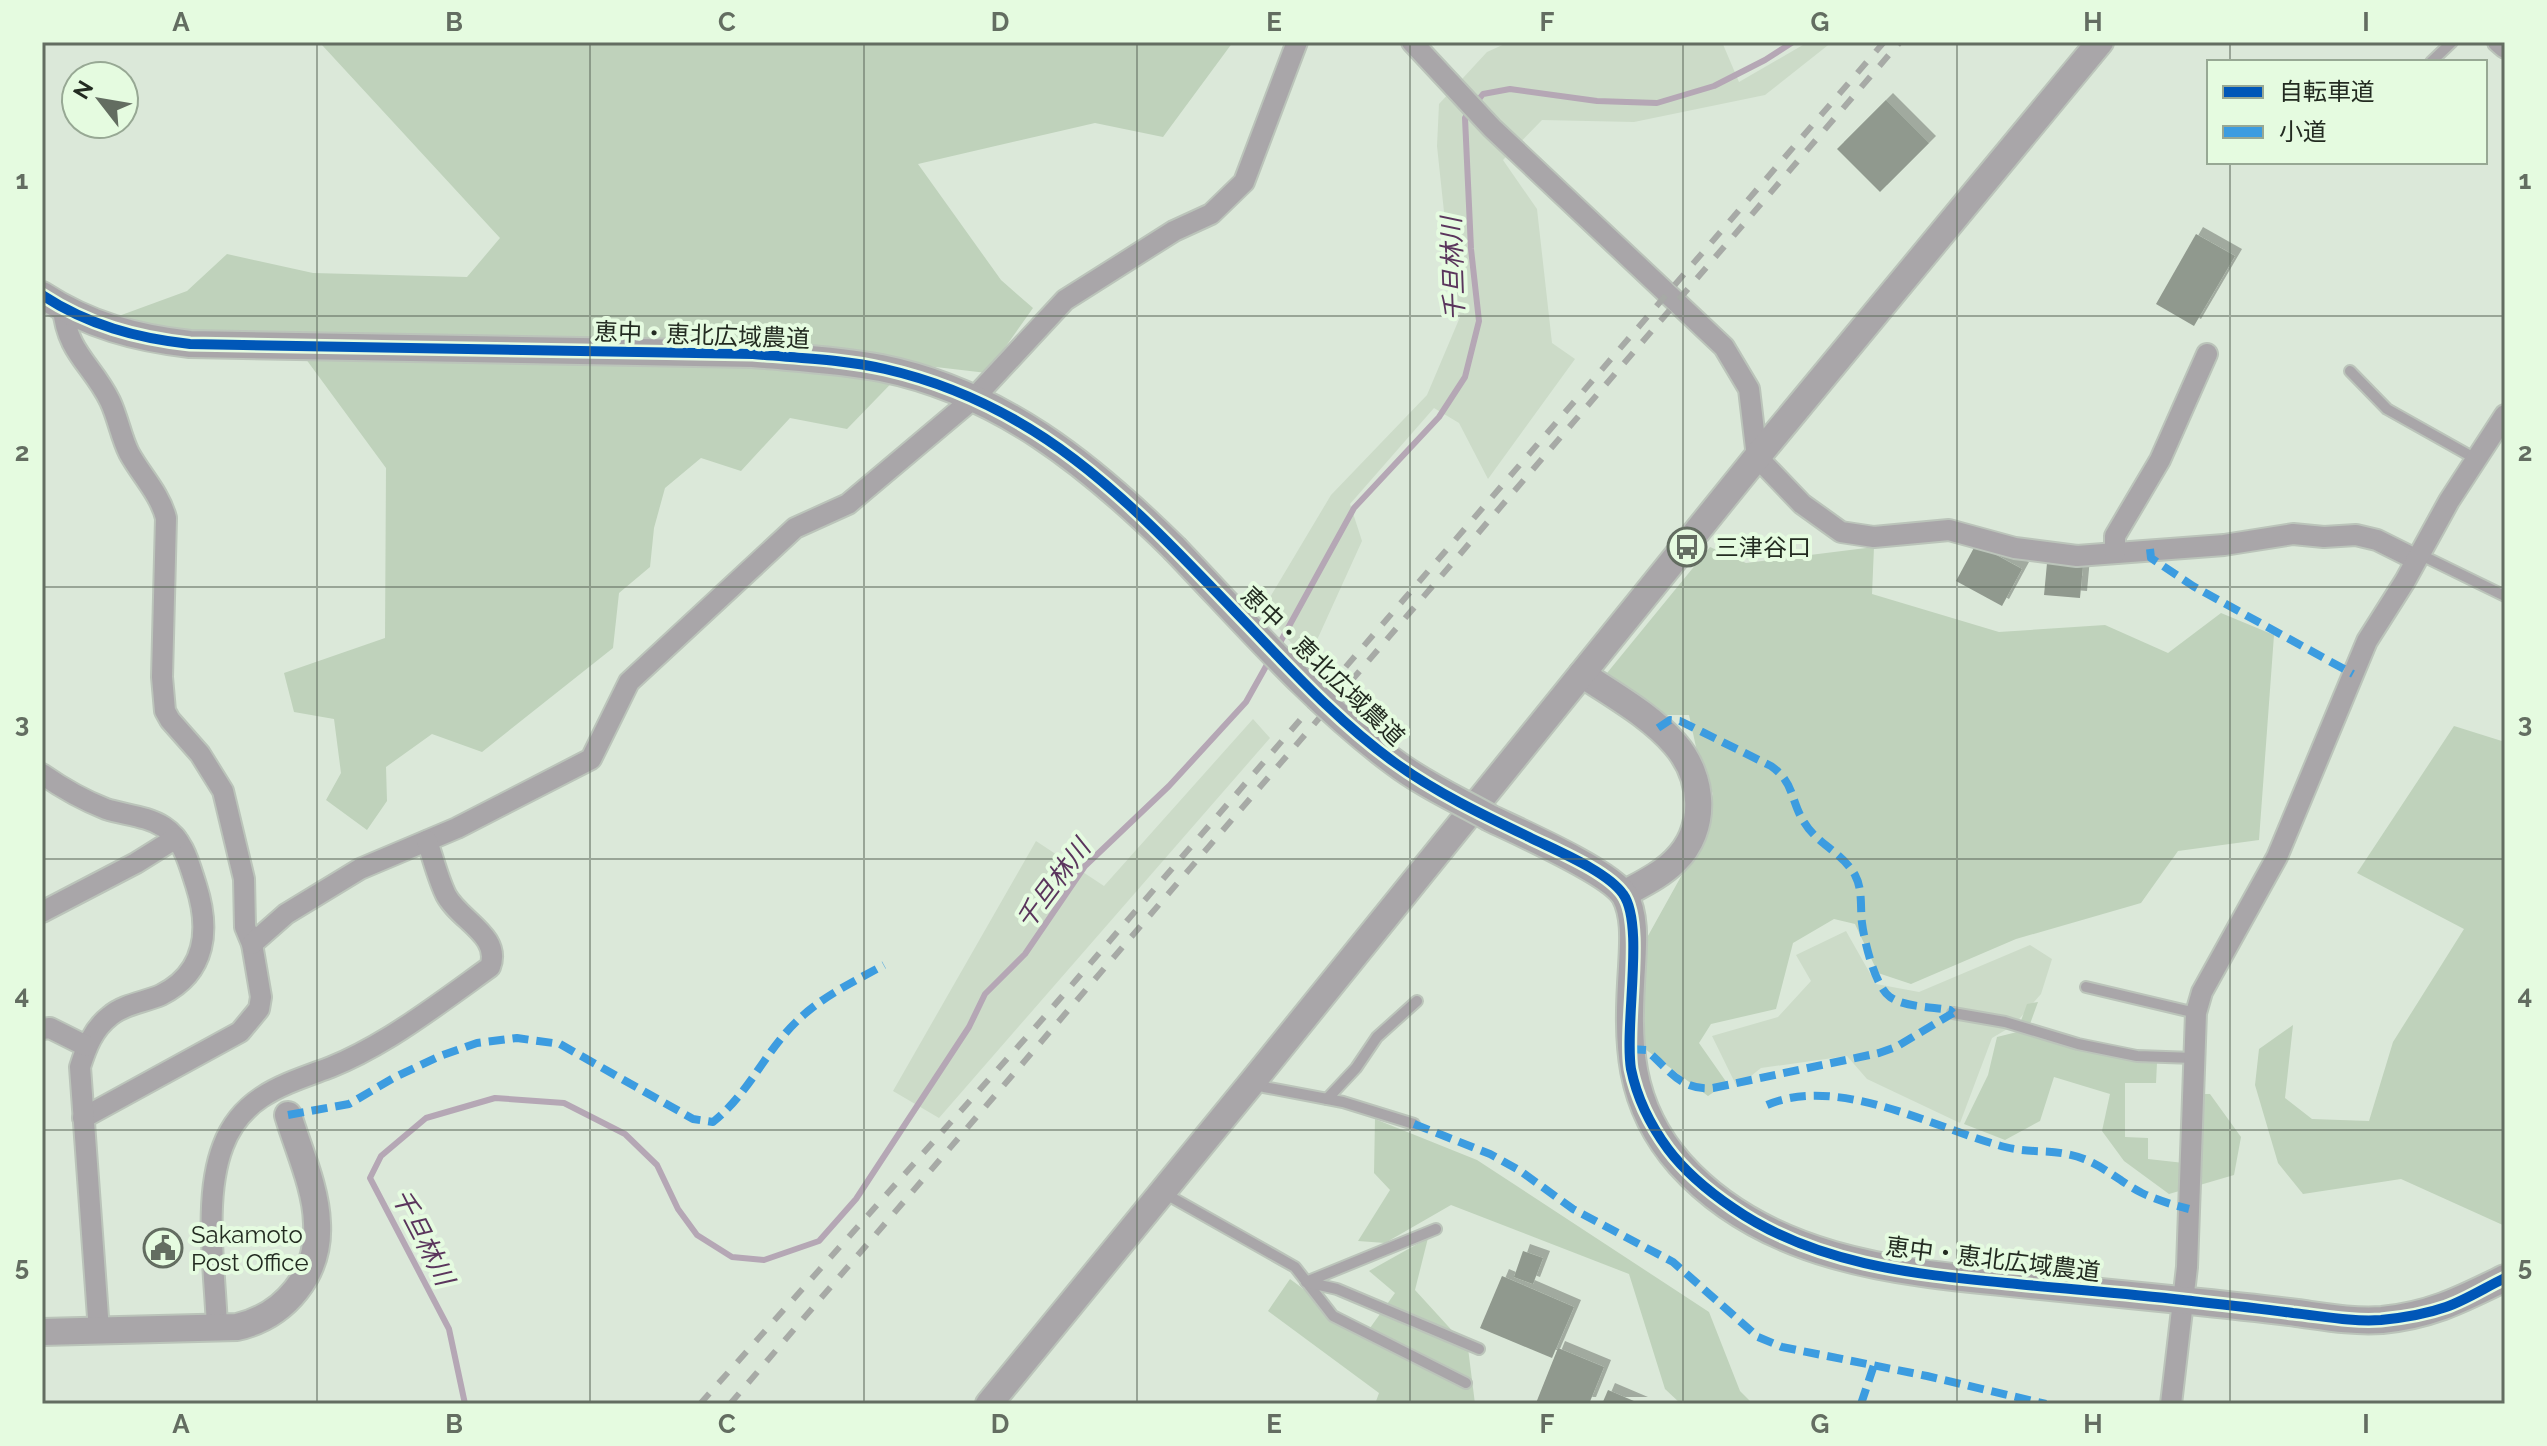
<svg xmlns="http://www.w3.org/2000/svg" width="2547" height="1446" viewBox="0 0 2547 1446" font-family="Raleway,'Noto Sans JP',sans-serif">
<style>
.green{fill:#ccdbc8}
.forest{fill:#bfd2bb}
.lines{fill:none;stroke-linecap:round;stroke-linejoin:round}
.stream{stroke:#b5a7b5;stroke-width:6}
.building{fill:#90998e;filter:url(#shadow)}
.service-casing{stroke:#bbc4ba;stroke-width:14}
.minor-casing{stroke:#bbc4ba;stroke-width:24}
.tertiary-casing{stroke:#bbc4ba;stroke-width:30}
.service{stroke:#a9a6a9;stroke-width:10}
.minor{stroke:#a9a6a9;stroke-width:20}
.tertiary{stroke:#a9a6a9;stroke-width:26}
.rail{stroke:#a7aaa6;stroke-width:6;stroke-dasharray:14 14;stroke-linecap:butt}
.tertiary-bridge-casing{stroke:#bbc4ba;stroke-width:30;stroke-linecap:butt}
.tertiary-bridge{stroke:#a9a6a9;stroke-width:26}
.quiet{stroke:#3c9ce0;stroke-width:8;stroke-dasharray:16 8;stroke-linecap:butt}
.cycleway-casing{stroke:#e5fbe0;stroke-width:15}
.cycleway{stroke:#0057b8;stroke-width:10}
.grid{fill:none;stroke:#636d61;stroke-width:2;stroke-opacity:0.55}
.labels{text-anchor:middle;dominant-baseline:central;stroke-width:8;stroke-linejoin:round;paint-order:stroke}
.street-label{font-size:24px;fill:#232b21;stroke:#e5fbe0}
.poi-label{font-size:24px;fill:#232b21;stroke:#e5fbe0;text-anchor:start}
.water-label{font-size:26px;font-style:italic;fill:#5a355c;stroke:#e5fbe0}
.neatline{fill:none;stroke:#636d61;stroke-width:3}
.grid-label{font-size:26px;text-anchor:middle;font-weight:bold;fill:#636d61}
</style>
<defs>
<filter id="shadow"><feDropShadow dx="7" dy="-7" stdDeviation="0" flood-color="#0004"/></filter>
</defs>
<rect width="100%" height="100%" fill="#dbe8d9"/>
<g class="green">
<polygon points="1509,42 1722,42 1739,82 1808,42 1832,42 1765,95 1634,122 1542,120 1503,160 1537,209 1552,343 1575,359 1488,479 1459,423 1434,408 1350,504 1362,541 1307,662 1263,609 1331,495 1427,395 1460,317 1447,240 1437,146 1439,104 1487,52"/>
<polygon points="1253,719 1270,738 939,1118 893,1091 1036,841 1104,886"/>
<polygon points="1846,931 1876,984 1919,992 2030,945 2052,959 2041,994 2014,1025 1992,1038 1960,1123 1867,1079 1847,1056 1761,1068 1737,1087 1712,1036 1778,1017 1811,981 1796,955"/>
</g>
<g class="forest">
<polygon points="323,42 1233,42 1163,137 1095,123 918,164 1001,280 1033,308 987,373 910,364 847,429 790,418 741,471 701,458 665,488 654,528 650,567 619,593 613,648 482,752 432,734 386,767 387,801 367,830 326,800 341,773 334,719 294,712 284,673 385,638 386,468 289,336 185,336 116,317 187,291 227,254 313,273 467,277 500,238 322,45"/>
<polygon points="1710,547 1746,563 1874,547 1872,594 1999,632 2105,625 2168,653 2221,613 2274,635 2259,840 2178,851 2141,903 2016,939 1911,984 1878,973 1855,924 1834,919 1793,943 1776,1009 1711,1024 1699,1043 1727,1083 1708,1096 1645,1049 1644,943 1699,844 1713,794 1696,747 1689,715 1658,715 1607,673"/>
<polygon points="2454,726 2505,742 2505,1226 2401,1179 2303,1194 2278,1163 2255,1085 2259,1049 2293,1025 2285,1098 2312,1119 2369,1121 2393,1042 2464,929 2357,873"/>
<polygon points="2038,1002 2026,1035 2132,1061 2157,1063 2156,1083 2125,1083 2125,1137 2148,1138 2148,1159 2193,1164 2194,1094 2210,1094 2241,1137 2234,1175 2169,1194 2124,1161 2102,1131 2110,1094 2054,1077 2040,1121 2005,1140 1964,1124 1988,1075 1997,1037 2017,1032 2027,1004"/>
<polygon points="1375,1119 1477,1160 1709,1312 1740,1391 1753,1404 1681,1404 1665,1389 1629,1274 1451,1205 1385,1243 1358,1241 1390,1190 1374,1173"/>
<polygon points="1428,1238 1415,1290 1468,1348 1475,1404 1375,1404 1379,1393 1268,1311 1290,1279 1365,1335 1395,1293 1369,1271"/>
</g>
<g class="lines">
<g class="stream">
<polyline points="1476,103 1483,94 1510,89 1597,101 1657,103 1714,86 1765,60 1793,42"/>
<polyline points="1277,648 1354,508 1439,417 1465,377 1479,321 1471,249 1465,118 1469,112"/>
<polyline points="465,1404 449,1329 370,1178 381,1156 426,1118 495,1098 564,1103 625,1134 657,1165 678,1209 697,1235 732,1257 764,1260 819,1241 856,1199 969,1027 985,994 1025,954 1085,866 1169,786 1246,702 1269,661"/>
</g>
</g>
<g class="building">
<polygon points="1886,100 1929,143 1880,192 1837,149"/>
<polygon points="2196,234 2235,256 2194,326 2156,304"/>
<polygon points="1976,544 2022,569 2002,606 1956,581"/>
<polygon points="2047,563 2083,565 2080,598 2044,595"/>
<polygon points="1523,1251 1543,1258 1533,1284 1514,1277"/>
<polygon points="1502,1276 1574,1307 1552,1358 1480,1328"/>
<polygon points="1558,1348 1604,1367 1589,1404 1536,1403"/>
<polygon points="1608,1390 1641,1404 1602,1404"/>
</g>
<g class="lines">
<defs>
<g id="service">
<polyline points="2431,62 2452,42"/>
<polyline points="2350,371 2387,409 2476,459"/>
<polyline points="2419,554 2505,596"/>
<polyline points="2086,987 2196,1013"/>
<polyline points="1953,1013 2005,1022 2078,1044 2137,1056 2194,1058"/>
<polyline points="1255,1080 1264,1087 1343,1102 1414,1124"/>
<polyline points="1327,1099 1356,1068 1377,1037 1417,1001"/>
<polyline points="1164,1193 1295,1267 1333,1316 1466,1383"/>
<polyline points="1436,1229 1306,1282 1337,1289 1479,1349"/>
</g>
<g id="minor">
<polyline points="1412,42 1492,128 1724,347 1749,389 1757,457 1802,504 1841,532 1874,537 1949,530 2015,548 2077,556 2224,545 2293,534 2324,537 2356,535 2377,540 2415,559"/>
<polyline points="2498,42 2505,48"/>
<path d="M63 308C67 353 92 364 110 401 118 418 121 437 129 453 141 475 160 494 166 518L162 677 165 711 170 720 200 754 223 791 244 879 245 927 252 944 261 997 259 1009 240 1032 83 1118"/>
<polyline points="2115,553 2115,536 2160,460 2207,354"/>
<path d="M42 774C62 788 83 800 106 809 125 815 147 816 164 827 184 840 189 864 196 885 210 929 207 972 161 995 145 1002 124 1004 110 1016 93 1029 86 1048 80 1067L99 1331"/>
<polyline points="42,912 136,863 176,838"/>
<polyline points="252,944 286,914 360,869 457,828 591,759 629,682 795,528 848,504 974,398 1065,300 1174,231 1211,214 1244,182 1297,42"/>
<polyline points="42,1029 50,1028 86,1046"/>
<path d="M217 1327C215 1272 203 1198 223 1146 242 1095 286 1084 331 1067 351 1059 373 1047 391 1036 425 1015 458 990 490 967 502 936 459 920 446 895 438 879 433 858 427 841"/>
<polyline points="2171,1404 2187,1267 2196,1013 2202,992 2277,857 2367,641 2405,581 2449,501 2505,415"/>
</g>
<g id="tertiary">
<path d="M42 295C88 325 136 338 190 344L753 354C796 358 839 360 881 368 1000 392 1090 465 1174 548"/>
<path d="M1582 674C1613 695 1650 715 1675 744 1704 777 1708 829 1675 861 1661 875 1642 884 1624 894"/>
<path d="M1490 818C1519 832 1611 872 1625 896 1636 917 1633 945 1632 967 1627 1043 1627 1104 1680 1164 1764 1258 1893 1272 2011 1283 2067 1289 2124 1294 2180 1300 2219 1304 2258 1308 2297 1313 2326 1317 2353 1322 2382 1320 2432 1315 2462 1299 2505 1278"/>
<path d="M42 1332 237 1327C285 1316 320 1274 317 1223 316 1187 298 1149 288 1115"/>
<polyline points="989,1404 1254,1080 1757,457 2100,42"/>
</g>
</defs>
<use href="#service" class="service-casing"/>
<use href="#minor" class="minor-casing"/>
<use href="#tertiary" class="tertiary-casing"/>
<use href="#service" class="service"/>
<use href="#minor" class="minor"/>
<use href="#tertiary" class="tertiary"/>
<g class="rail">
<polyline points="700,1404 1039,1023 1884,42"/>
<polyline points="730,1404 1900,42"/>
</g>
<defs>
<path id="tertiary-bridge" d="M1174 548C1244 621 1312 701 1394 762 1423 784 1458 800 1490 818"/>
</defs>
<use href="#tertiary-bridge" class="tertiary-bridge-casing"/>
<use href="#tertiary-bridge" class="tertiary-bridge"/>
<g class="quiet">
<polyline points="2150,549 2151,558 2193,586 2353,674"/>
<path d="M1658 728 1670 720 1680 721 1771 766C1795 783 1790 800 1804 822 1817 844 1842 852 1855 875 1863 890 1860 907 1862 923 1864 940 1875 987 1890 997 1904 1007 1932 1007 1950 1010L1953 1013"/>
<path d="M1630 1049 1646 1050C1669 1069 1680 1091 1713 1088L1879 1053 1896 1047 1953 1013"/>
<path d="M1767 1105C1838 1074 1936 1129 2005 1147 2032 1154 2057 1148 2084 1159 2105 1167 2122 1183 2142 1193 2157 1200 2173 1205 2189 1209"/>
<path d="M288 1115 349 1104 395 1077 440 1056 477 1043 517 1038 560 1044 693 1119 713 1122C750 1092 764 1053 796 1022 821 997 853 982 884 965"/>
<polyline points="1414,1124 1490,1154 1519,1170 1573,1209 1673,1262 1758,1337 1782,1347 1927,1376 2046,1404"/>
<polyline points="1861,1404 1874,1365"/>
</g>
<defs>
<path id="cycleway" d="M42 295C88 325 136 338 190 344L753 354C797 358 842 359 885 369 1047 406 1139 512 1249 626 1295 674 1340 723 1394 762 1435 792 1483 815 1529 837 1555 850 1607 871 1623 894 1645 924 1624 1026 1631 1069 1637 1098 1651 1126 1668 1149 1686 1173 1708 1191 1733 1208 1814 1264 1911 1274 2007 1283 2065 1289 2124 1293 2183 1300 2219 1304 2256 1308 2293 1313 2322 1316 2351 1322 2381 1320 2401 1318 2426 1314 2446 1307 2466 1300 2486 1287 2505 1278"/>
</defs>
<use href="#cycleway" class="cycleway-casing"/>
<use href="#cycleway" class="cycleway"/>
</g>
<path class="grid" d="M317 42V1404M590 42V1404M864 42V1404M1137 42V1404M1410 42V1404M1683 42V1404M1957 42V1404M2230 42V62M2230 162V1404M42 316H2505M42 587H2505M42 859H2505M42 1130H2505"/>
<defs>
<symbol id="bus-ring" viewBox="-11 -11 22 22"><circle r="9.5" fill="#e5fbe0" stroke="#636d61" stroke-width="1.5"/><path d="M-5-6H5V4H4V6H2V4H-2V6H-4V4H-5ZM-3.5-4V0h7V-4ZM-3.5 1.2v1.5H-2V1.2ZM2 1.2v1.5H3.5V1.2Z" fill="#636d61"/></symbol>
<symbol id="civic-ring" viewBox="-11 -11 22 22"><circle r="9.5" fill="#e5fbe0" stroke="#636d61" stroke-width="1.5"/><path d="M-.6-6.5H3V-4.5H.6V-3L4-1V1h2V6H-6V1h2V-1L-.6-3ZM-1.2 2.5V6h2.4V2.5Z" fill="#636d61"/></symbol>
</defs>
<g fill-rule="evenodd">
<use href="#bus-ring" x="1665" y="525" width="44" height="44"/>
<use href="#civic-ring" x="141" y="1226" width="44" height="44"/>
</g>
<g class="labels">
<g class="street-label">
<text transform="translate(702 335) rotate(2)">恵中・恵北広域農道</text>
<text transform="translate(1323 666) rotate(44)">恵中・恵北広域農道</text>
<text transform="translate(1993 1259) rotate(7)">恵中・恵北広域農道</text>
</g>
<g class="poi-label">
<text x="1715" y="547">三津谷口</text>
<text x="191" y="1234">Sakamoto<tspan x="191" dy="28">Post Office</tspan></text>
</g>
<g class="water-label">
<text transform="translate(1453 269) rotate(-92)">千旦林川</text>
<text transform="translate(1053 884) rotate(-53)">千旦林川</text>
<text transform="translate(423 1237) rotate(63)">千旦林川</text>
</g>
</g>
<rect width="2547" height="1446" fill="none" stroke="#e5fbe0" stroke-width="88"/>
<rect x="2207" y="60" width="280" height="104" fill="#e5fbe0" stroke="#97a894" stroke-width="2"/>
<rect x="2223" y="86" width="40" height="12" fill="#0057b8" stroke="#97a894" stroke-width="2"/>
<text x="2279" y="100" font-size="24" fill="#232b21">自転車道</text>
<rect x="2223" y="126" width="40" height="12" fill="#3c9ce0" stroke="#97a894" stroke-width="2"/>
<text x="2279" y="140" font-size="24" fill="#232b21">小道</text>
<g transform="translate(100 100) rotate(301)"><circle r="38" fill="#e5fbe0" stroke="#97a894" stroke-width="2"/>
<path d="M0-6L14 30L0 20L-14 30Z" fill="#636d61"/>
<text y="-12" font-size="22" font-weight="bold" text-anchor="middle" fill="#232b21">N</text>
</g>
<rect x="44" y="44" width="2459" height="1358" class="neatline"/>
<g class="grid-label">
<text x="181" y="31">A</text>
<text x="454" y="31">B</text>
<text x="727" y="31">C</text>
<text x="1000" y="31">D</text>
<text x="1274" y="31">E</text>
<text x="1547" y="31">F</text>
<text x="1820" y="31">G</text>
<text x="2093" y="31">H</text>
<text x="2366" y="31">I</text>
<text x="22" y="189">1</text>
<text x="2525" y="189">1</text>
<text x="22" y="461">2</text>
<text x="2525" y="461">2</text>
<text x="22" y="732">3</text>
<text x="2525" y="732">3</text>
<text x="22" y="1004">4</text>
<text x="2525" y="1004">4</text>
<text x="22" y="1275">5</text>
<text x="2525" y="1275">5</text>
<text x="181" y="1433">A</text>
<text x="454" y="1433">B</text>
<text x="727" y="1433">C</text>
<text x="1000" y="1433">D</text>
<text x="1274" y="1433">E</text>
<text x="1547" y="1433">F</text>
<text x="1820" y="1433">G</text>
<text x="2093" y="1433">H</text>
<text x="2366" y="1433">I</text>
</g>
</svg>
